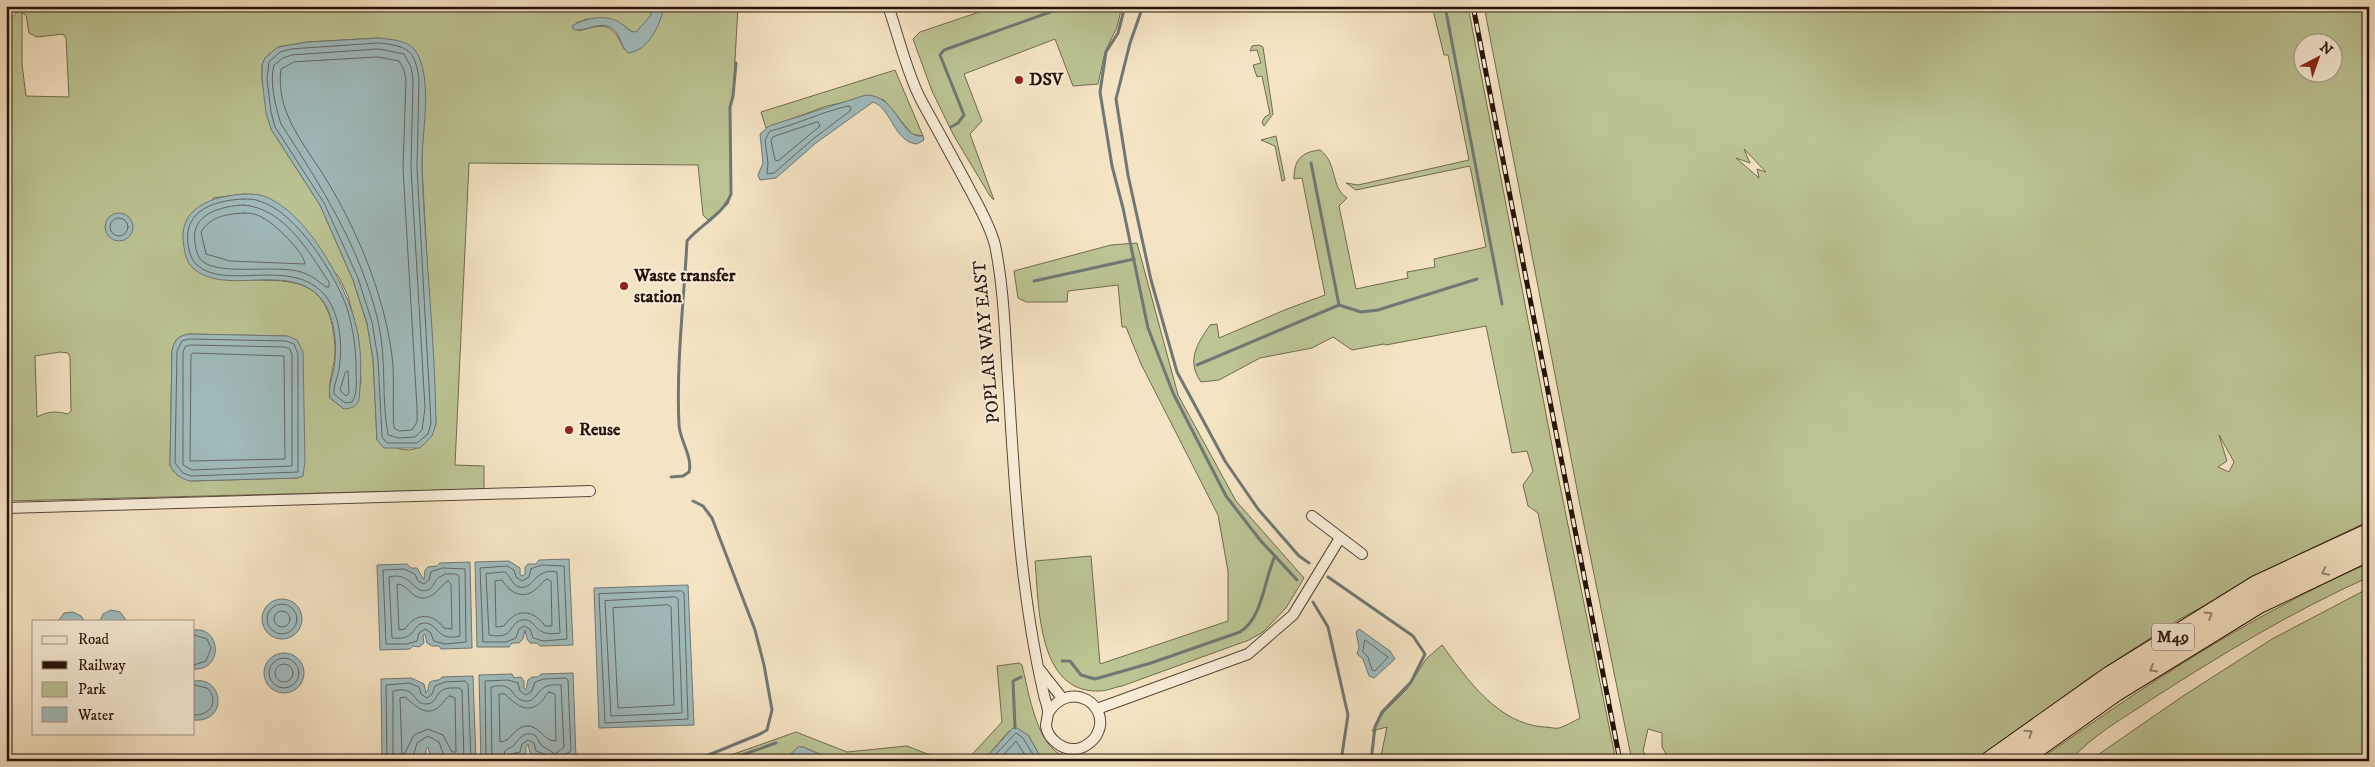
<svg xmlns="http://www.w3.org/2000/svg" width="2375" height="767" viewBox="0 0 2375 767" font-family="'IM FELL DW Pica',serif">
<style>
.green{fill:#bcc494;stroke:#706b4e;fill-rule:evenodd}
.water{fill:#a0bcbe;stroke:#6f7876}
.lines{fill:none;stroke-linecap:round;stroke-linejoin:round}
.shore{stroke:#626764;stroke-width:1}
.stream{stroke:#6f7876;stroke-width:3}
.street-casing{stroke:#594638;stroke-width:12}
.highway-casing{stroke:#251209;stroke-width:21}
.street{stroke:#f8edd8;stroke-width:10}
.highway{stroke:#f5e4c3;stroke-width:19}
.rail-casing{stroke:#251209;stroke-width:5}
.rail{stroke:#f8edd8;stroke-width:3;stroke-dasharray:9;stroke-linecap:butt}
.oneway{stroke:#97866f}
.poi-dot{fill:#8f2418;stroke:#f8edd8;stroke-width:2}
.labels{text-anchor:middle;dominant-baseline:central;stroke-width:4;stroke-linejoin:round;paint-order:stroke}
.shield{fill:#f8edd8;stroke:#645447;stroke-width:1}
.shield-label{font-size:16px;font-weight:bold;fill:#251209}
.poi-label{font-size:18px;font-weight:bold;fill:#251209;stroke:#f8edd8;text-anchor:start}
.street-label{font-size:18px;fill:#251209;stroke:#f8edd8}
</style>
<rect width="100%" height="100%" fill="#f5e4c3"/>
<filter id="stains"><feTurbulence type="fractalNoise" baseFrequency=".004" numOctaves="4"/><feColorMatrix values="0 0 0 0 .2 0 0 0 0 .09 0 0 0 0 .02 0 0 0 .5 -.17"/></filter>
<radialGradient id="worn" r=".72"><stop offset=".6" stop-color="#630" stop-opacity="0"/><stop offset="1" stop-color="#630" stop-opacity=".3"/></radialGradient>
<g class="green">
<path d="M22 6H556L557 8 564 6H650L651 15 641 29 634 33 623 25 587 19 576 23 578 31C605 24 611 21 624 49L641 48C654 36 659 23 665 6H738L733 96 730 107 731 194 728 204 708 220 703 215 698 165 469 163 455 465 484 466V489L6 501V25ZM22 13 26 15 29 33 37 37 63 34 66 38 69 97 26 96 22 64ZM379 38 424 79 422 168 436 424C418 457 409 454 377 440L373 359 367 324 353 280 320 205 271 129 262 79V66L265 58 278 47 308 42ZM245 194 261 196 339 277 348 296 358 335 361 383 344 409 330 398C327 382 336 365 335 348 330 260 275 287 214 277L213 198ZM190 334 287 336 302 476 297 478 190 481 174 472 170 465 172 351C174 340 179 335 190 334ZM60 352 68 353 70 357 71 411 68 414C56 411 48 411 37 417L35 356Z"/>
<polygon points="997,6 1122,6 1117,27 1105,52 1098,84 1073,86 1055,39 964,74 982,121 970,134 994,200 990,196 954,136 932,91 913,39 920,32"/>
<path d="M1432 6H1468L1555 461 1616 761H1380L1387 727 1372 731 1384 712 1407 689 1426 659 1442 645C1467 679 1498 724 1544 727 1549 727 1555 729 1559 728 1566 726 1574 721 1580 718L1538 513 1528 506 1523 485 1533 471 1527 451 1512 453 1486 326 1386 345 1384 344 1352 350 1333 337 1312 348 1260 358 1219 380 1201 382C1186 361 1197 344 1210 325L1217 324 1219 338 1287 309 1325 295 1302 178 1294 179C1294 160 1301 152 1320 150 1338 163 1330 187 1347 198L1339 206 1356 289 1408 278 1407 272 1435 267 1434 259 1486 247 1470 166 1356 190 1346 183 1358 185 1469 160 1448 55H1444Z"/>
<path d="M1484 6H2369V521L2297 555 2178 620 2089 678 1974 761H1670L1662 747V733L1648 729 1643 751 1649 761H1632L1582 515ZM2302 42H2332V72H2302ZM1744 149 1766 172 1757 169 1759 178 1736 158 1750 163ZM2219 435 2234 462 2229 472 2218 467 2227 461Z"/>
<polygon points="1259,45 1263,47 1273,114 1264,126 1262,122 1265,117 1270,114 1262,76 1257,77 1253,65 1261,63 1257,50 1250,51 1252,46"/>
<polygon points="895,70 923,136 912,134 884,100 872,96 827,106 766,128 761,112"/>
<polygon points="1276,136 1285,180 1282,181 1275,146 1261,140"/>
<path d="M1137 243 1178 395 1236 501 1304 578 1286 608 1263 632 1249 640 1122 686C1115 687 1107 691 1100 691 1037 694 1039 605 1035 561L1091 556 1100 664 1228 621V571L1218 515 1141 364 1126 327H1122L1118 285 1068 291 1067 302H1026L1018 298 1014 271 1111 245Z"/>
<path d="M2369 563V577C2293 611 2222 654 2152 699 2124 718 2092 735 2070 761H2038C2143 686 2251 615 2369 563Z"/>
<polygon points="2369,588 2369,761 2089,761 2183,696 2272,639"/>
<path d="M1019 663 1022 665C1028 690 1035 733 1054 750 1060 756 1071 758 1079 761H1043L1028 735 1009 731 983 761H966L1002 722 997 666Z"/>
<polygon points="796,732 847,752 907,746 945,761 836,761 803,747 798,748 783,761 714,761"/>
</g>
<g class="water">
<path d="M650 6H665C659 25 650 50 628 53 621 46 620 35 613 29 601 19 586 33 573 29L572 26C585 18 605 14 619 22 626 26 628 32 636 32L651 15Z"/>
<path d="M379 38C394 40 411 40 418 55 433 86 421 135 422 169 425 254 435 339 436 424L432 436 420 448H384L377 440 373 359 367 323 353 280 320 205 271 129 266 113 262 79V65L265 58 278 47 308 42Z"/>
<path d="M866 95C899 96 899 139 923 136L924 140 917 144C894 142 892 109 873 102L816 143 776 178 760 180 758 175 763 163 760 134 769 126Z"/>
<path d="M245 194C249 194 255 194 260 195 306 207 351 292 358 335 362 356 361 379 359 400 356 407 352 408 344 409L330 398C328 387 332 379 334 368 338 346 335 313 319 296 286 262 225 297 193 268 187 263 185 254 184 247 176 207 213 196 245 194Z"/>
<circle cx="119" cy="227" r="14"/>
<path d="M190 334 287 336 297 340 303 352 305 461 303 476 297 478 190 481C180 478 175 475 170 465L172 351C174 340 179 335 190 334Z"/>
<polygon points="569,559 573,645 540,646 537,643 530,643 527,639 525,630 523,639 519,643 512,643 509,647 477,647 475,562 509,561 520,568 520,574 522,576 525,574 525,567 528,564 536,564 539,560"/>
<polygon points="470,562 472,648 441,649 439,646 432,646 427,643 425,634 423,636 424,643 419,647 413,646 410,649 380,650 377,565 407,564 411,568 417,568 424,580 425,570 428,567 437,566 440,563"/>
<polygon points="688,585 694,725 599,728 594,588"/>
<circle cx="282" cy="619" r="20"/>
<polygon points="111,610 120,612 127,621 100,621 103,614"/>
<polygon points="73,612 81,616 84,621 58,621 64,613"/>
<polygon points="1359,629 1390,651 1395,659 1374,678 1369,676 1363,659 1357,654 1359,647 1356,632"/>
<path d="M194 630C222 627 223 671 194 669Z"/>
<circle cx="284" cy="673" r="20"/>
<polygon points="573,673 576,758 544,759 541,756 534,756 530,753 528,744 526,747 526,753 521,757 515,757 512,760 481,761 479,675 512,674 514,678 521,677 524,681 524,688 526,690 528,680 532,677 538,677 541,674"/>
<path d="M473 676 476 761 436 760 430 755 428 747 426 749V756L422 759 382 761 381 679 411 678 424 684 426 693C432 685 424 681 439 680L442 677Z"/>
<path d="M194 681C224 676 228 723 194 720Z"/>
<polygon points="1013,728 1017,728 1028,735 1043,761 983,761"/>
<polygon points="798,747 803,747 836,761 783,761"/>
</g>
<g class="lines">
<g class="shore">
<path d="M379 43C408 46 415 50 419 79L417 168 431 423 428 434 417 443H387L382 437 378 359 372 322 358 278 324 203 275 127 271 112 267 79 269 62 280 52 291 49Z"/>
<path d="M379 49 404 54 411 67 413 80 411 168 425 408 422 430 415 437 399 438 388 435C381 397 387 359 378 321 361 249 321 186 281 124 276 108 269 82 274 65L283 58 292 55Z"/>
<path d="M378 57 399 61 404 70 406 80 403 168 417 408V422L412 430 399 431 394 428C392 405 395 380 392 356 384 294 358 232 326 179 305 145 275 112 281 69L294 62Z"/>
<path d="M848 106 851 107 850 111 813 139 774 173 767 174 768 163 765 140 770 131C796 125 821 112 848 106Z"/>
<polygon points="818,122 820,126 778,161 775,160 771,141 773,137"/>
<path d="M244 199C249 199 255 199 259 201 296 211 335 274 347 308 353 328 356 348 356 368 356 378 358 394 352 402L345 403 334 394C333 386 338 377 339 369 343 345 340 311 323 293 289 257 226 291 197 265 191 260 189 251 188 244 183 209 217 200 244 199Z"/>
<path d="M244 205C285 209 308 251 329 282V287H326C319 282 313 276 304 273 278 263 221 277 202 261 197 256 196 249 195 243 190 214 221 206 244 205Z"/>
<path d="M244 213C251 213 257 214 263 218 274 223 304 252 305 264L230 261 206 254 201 232C211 216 227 214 244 213Z"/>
<circle cx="119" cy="227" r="9"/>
<polygon points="190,339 286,341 294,344 298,354 298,472 191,476 183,473 175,463 177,351 182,341"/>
<polygon points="191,345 285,347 290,349 292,355 292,466 192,470 183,465 183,352 185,347"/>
<polygon points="193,353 284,356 285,459 190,461 191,355"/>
<polygon points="348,371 349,393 346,396 340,390 345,373"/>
<polygon points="542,565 564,566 567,639 543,641 533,638 530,629 524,626 519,629 516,638 506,642 483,642 480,568 507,566 514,570 516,577 522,581 529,577 531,569"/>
<polygon points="443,568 465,569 466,642 445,644 434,641 430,632 425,629 419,633 417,641 407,644 386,644 383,570 404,569 415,574 418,581 424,584 429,580 431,572"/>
<path d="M505 572C511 576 511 584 519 587 534 591 534 567 557 572L560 633C532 638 537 617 522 620 508 623 515 640 489 635L486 574Z"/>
<path d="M445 574H456L459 576 460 636C437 642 439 624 425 623 411 623 418 641 392 638L389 577C412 571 413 595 428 590 434 587 434 581 438 578 440 576 443 576 445 574Z"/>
<path d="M547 579 551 581 552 626H545C533 609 516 608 504 626L496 627 495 581 502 580C509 592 522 600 535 590 540 586 542 582 547 579Z"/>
<path d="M448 581 451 584 452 629 444 628C433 613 416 612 405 629L399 630 397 584C407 584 410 596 421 598 435 599 438 587 448 581Z"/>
<polygon points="681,591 684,593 688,719 605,723 599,594"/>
<polygon points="675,597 678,599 682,713 611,716 605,601"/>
<circle cx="282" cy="619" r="15"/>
<polygon points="668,605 671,607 674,705 618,708 613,608"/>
<circle cx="282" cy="619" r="8"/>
<polyline points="194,635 207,639 211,648 206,661 194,665"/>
<polygon points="1365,640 1388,657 1375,671 1372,670 1368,657 1363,652"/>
<circle cx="284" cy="673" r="15"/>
<circle cx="284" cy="673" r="9"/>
<path d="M194 685 207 688C220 701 210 716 194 715"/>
<path d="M549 692 555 694 556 741C544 742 540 725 526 726 514 727 511 742 500 742L499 694H505C515 704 528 716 542 701 545 698 545 695 549 692Z"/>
<path d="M450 696 455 698 456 752H452L443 735 428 729 414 735 405 753 402 754 400 698 405 697C416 706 427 719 441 705 445 701 445 698 450 696Z"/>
<polyline points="387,761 386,685 409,683 419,687 421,694 427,698 432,694 435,686 445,682 465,681 468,684 471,761"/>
<path d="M393 761V691C417 685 412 704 426 704 436 704 435 696 440 692 445 687 453 688 459 688L462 690 464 761"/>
<polyline points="412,761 417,743 428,736 439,742 446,761"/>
<polyline points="486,761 485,681 508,680 518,683 520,691 526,695 532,691 535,682 544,679 566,678 568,680 571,751 564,755 562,761"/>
<path d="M492 761 491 687C517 681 509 699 525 701 540 703 534 682 561 685L564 747 555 754 541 745 535 735C524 731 521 737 515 744 513 747 508 748 505 751L502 761"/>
<polyline points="508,761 511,754 520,752 522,744 528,740 534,743 536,751 547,755 549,761"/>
<polyline points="989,761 1016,733 1023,738 1037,761"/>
<polyline points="998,761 1016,741 1029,761"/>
</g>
<g class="stream">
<polyline points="1125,6 1118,33 1106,52 1100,92 1112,166 1123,208 1148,328 1173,393 1226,496 1260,540 1297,580"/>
<polyline points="1143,6 1130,43 1116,99 1128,175 1151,280 1177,372 1225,461 1258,509 1299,556 1309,563"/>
<polyline points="1445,6 1502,304"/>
<polyline points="951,127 958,123 964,115 940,55 944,50 1067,6"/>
<polyline points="1311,163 1339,305"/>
<polyline points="1034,281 1134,259"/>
<polyline points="1197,365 1339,305 1361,312 1378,310 1477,279"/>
<path d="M671 477 683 476 689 472C693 457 680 441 679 425 676 364 684 301 687 241 700 225 724 214 731 194L730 107 733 96 736 63"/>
<polyline points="693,501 703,506 712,518 755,630 764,665 772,710 767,730 760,734 694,761"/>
<polyline points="1328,577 1413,636 1425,654 1411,682 1382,712 1375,727 1371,761"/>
<polyline points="1313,602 1328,627 1348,715 1341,761"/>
<path d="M1062 661H1070L1081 675 1095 679 1151 663 1240 632C1263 618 1264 579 1275 556"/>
<polyline points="1015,728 1013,681 1021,677"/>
<polyline points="725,761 776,743"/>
</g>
<defs>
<g id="street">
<path d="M888 6C899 37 906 71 921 100 937 129 953 158 969 188 978 205 990 225 995 245 1005 294 1005 344 1009 394 1015 495 1021 596 1044 695 1045 700 1048 707 1048 712 1048 717 1046 722 1046 726 1048 739 1062 750 1075 749 1083 749 1094 741 1097 734 1112 707 1071 677 1048 713"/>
<polyline points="6,508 590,491"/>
<polyline points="1312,516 1362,554"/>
<polyline points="1040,670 1062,698"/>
<polyline points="1097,709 1248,654 1293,615 1340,538"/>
</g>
<g id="highway">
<polyline points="1990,761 2110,676 2257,585 2369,533"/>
<polyline points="2018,761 2115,692 2258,604 2369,551"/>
</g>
</defs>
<use href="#street" class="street-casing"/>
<use href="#highway" class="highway-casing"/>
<use href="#street" class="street"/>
<use href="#highway" class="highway"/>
<defs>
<polyline id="rail" points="1473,6 1620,761"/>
</defs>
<use href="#rail" class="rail-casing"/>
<use href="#rail" class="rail"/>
</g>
<defs><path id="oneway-chevron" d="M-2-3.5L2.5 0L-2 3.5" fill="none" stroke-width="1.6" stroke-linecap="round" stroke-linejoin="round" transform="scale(1.25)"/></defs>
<g class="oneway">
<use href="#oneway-chevron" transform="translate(2325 572) rotate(154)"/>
<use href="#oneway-chevron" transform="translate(2209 615) rotate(-32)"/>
<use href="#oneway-chevron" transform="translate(2153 669) rotate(149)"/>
<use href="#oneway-chevron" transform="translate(2029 733) rotate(-35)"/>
</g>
<g class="poi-dot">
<circle cx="1019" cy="80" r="5"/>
<circle cx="624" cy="286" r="5"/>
<circle cx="569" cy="430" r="5"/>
</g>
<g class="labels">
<rect class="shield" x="2152" y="623.5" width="42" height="27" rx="4"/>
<g class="shield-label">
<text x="2173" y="637">M49</text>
</g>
<g class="poi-label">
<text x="1029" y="80">DSV</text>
<text x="634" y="276">Waste transfer<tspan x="634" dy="21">station</tspan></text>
<text x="579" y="430">Reuse</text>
</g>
<g class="street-label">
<text transform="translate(987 342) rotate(-95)">POPLAR WAY EAST</text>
</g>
</g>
<rect width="2375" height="767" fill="none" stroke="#f5e4c3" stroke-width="25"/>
<rect x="8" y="8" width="2360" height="752" fill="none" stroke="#251209" stroke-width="2.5"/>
<rect x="12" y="12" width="2350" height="742" fill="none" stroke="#251209"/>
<rect x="32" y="620" width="162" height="115" fill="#f8edd8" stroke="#a49585"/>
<rect x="42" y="636" width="25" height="8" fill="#f8edd8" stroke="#a49585"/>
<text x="78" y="644" font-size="15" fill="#251209">Road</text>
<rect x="42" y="661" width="25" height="8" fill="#251209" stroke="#a49585"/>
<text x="78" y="670" font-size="15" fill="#251209">Railway</text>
<rect x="42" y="682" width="25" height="15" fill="#bcc494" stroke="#a49585"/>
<text x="78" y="694" font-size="15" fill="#251209">Park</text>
<rect x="42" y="707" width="25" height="15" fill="#a0bcbe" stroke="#a49585"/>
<text x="78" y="720" font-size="15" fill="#251209">Water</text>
<g transform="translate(2318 58) rotate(41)"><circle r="24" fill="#f8edd8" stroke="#a49585"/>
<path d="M0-4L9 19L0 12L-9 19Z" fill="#8f2418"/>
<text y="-8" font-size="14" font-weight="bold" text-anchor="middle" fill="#251209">N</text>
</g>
<rect width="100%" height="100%" filter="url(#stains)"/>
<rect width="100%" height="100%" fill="url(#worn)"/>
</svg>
